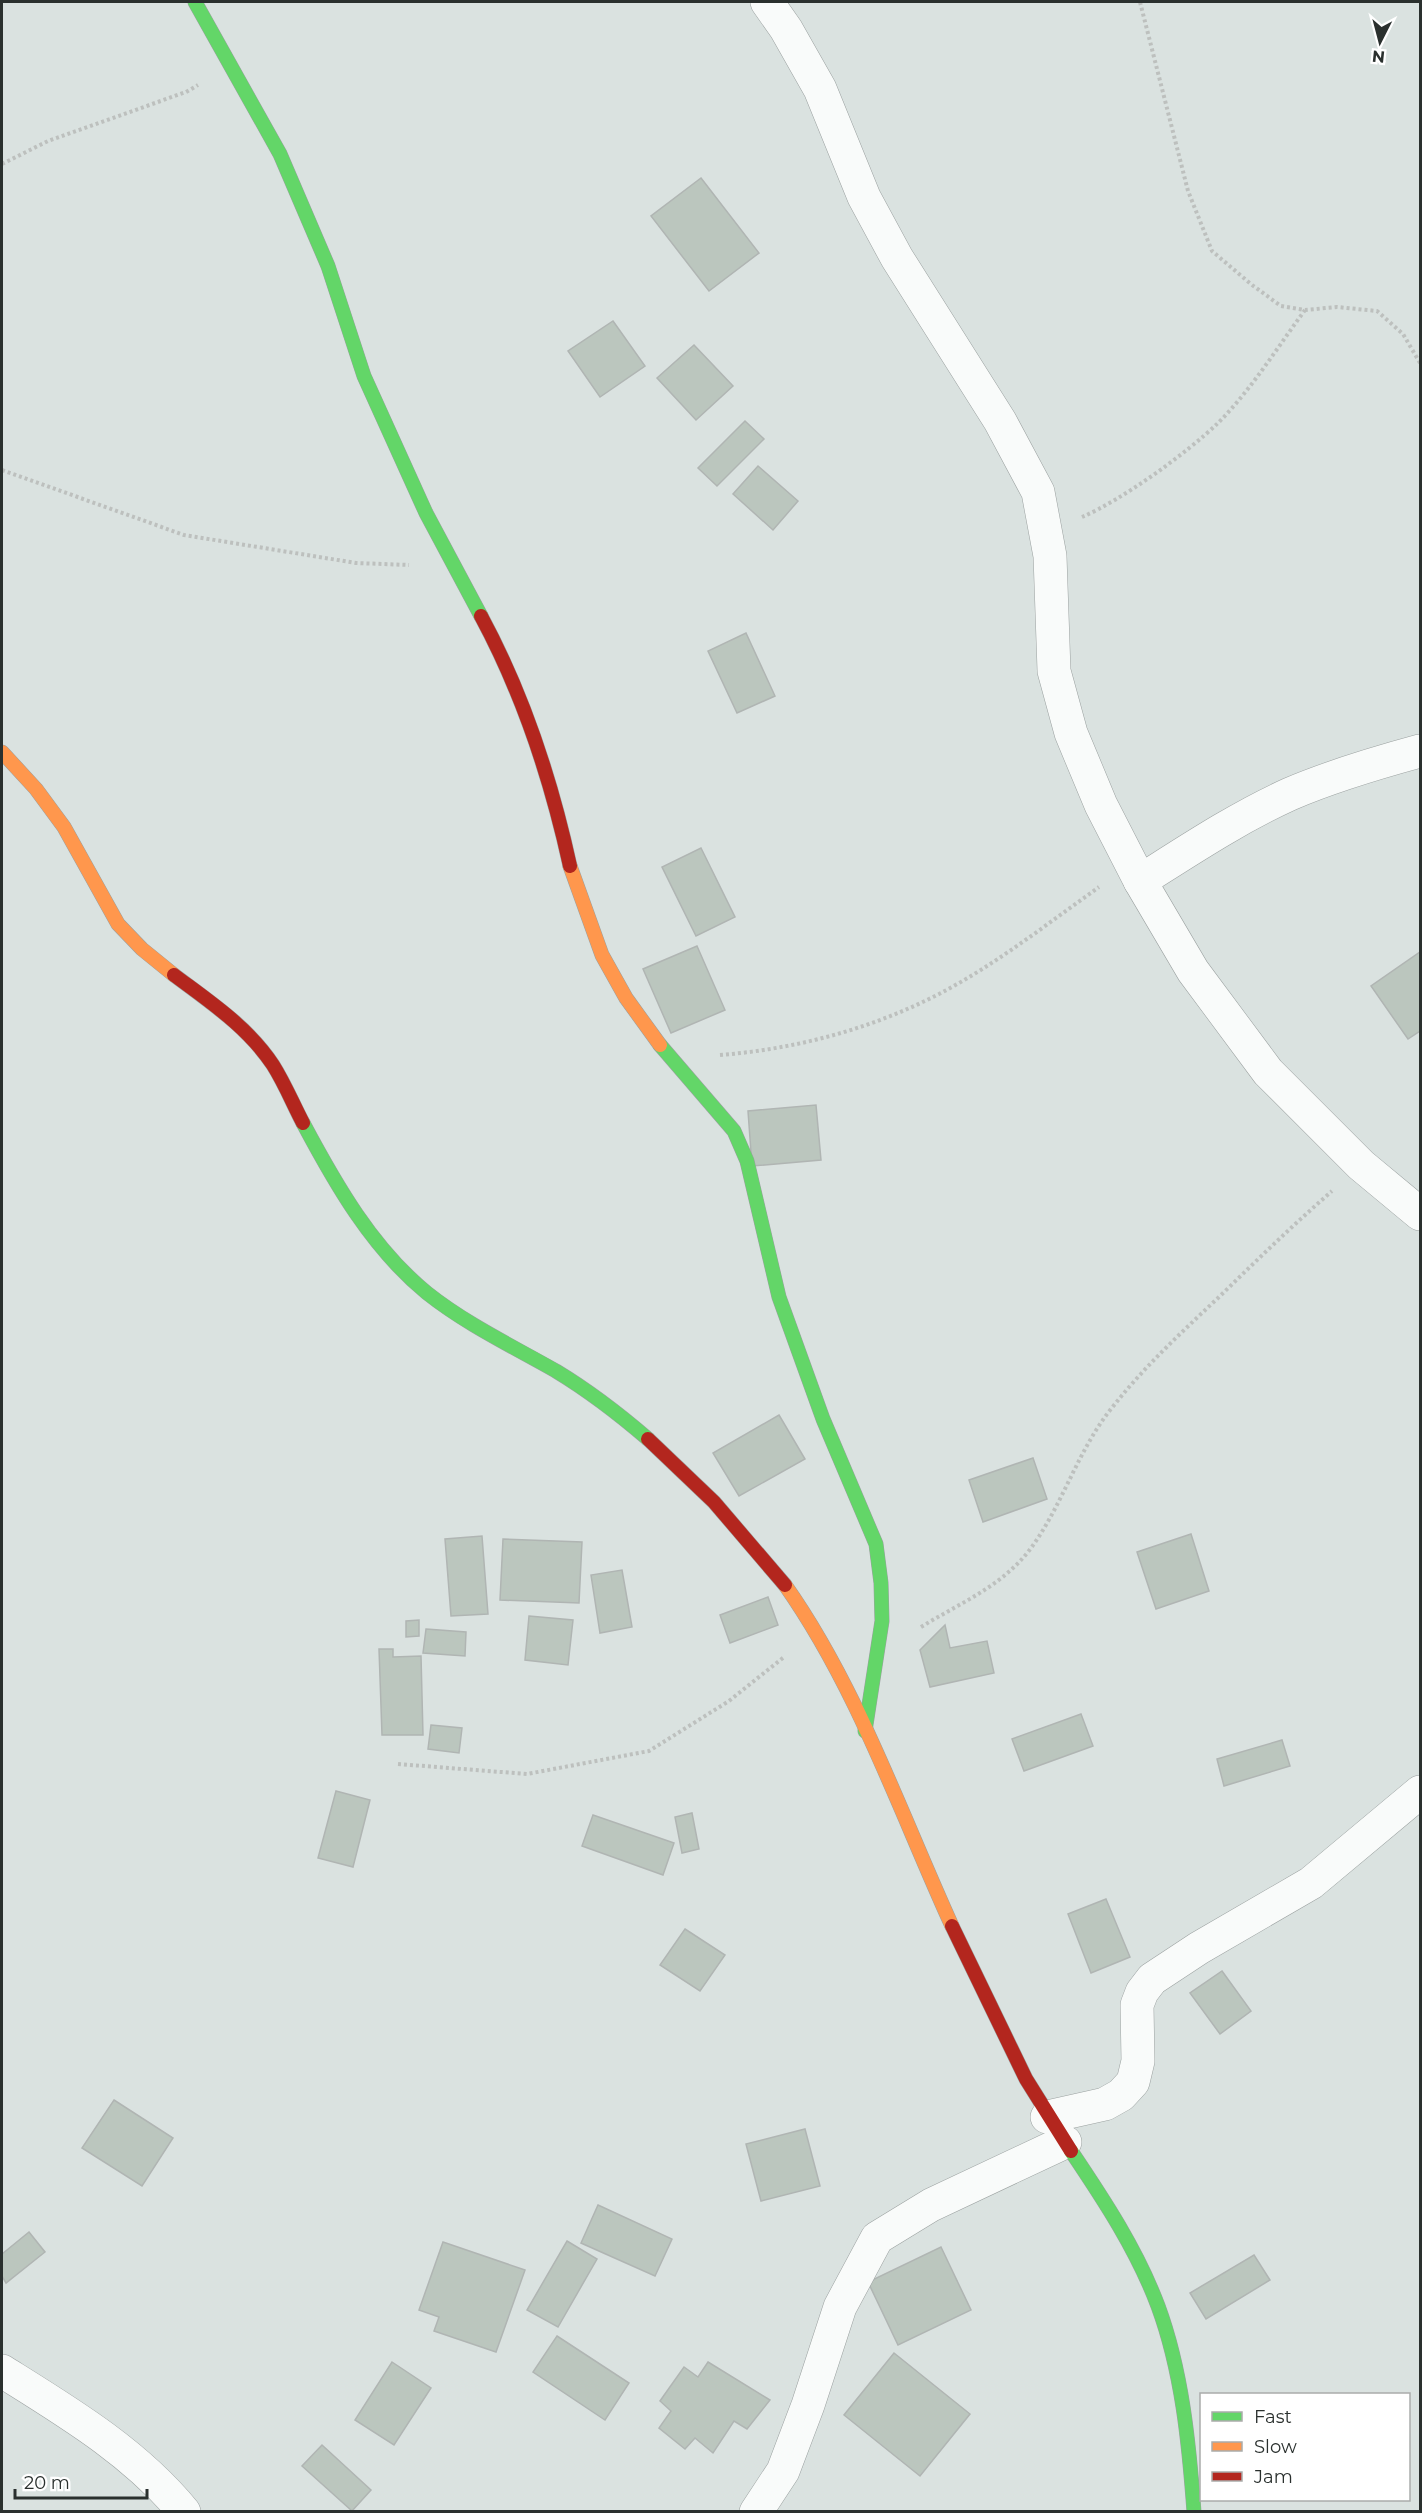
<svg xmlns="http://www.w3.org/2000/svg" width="1422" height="2513" viewBox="0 0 1422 2513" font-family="Montserrat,sans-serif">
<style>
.building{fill:#bbc6be;stroke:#b0b5b3;stroke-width:1.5}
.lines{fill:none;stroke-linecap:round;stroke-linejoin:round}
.street-casing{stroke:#9ba1a0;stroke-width:34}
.fast-casing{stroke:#9ba1a0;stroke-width:15}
.slow-casing{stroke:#9ba1a0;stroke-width:15}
.jam-casing{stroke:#9ba1a0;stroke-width:15}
.path{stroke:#bdc0be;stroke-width:4;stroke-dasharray:3 3;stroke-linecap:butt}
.street{stroke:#f9fbfa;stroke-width:33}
.fast{stroke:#63d668;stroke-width:14}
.slow{stroke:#ff974d;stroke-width:14}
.jam{stroke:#b3261e;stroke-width:14}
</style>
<rect width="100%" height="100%" fill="#dae2e0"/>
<g class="building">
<polygon points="701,178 759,253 709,291 651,216"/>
<polygon points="613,321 645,366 600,397 568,351"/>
<polygon points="694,345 733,386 696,420 657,378"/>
<polygon points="745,421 764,439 717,486 698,468"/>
<polygon points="758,466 798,501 773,530 733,494"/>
<polygon points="746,633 775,696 737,713 708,651"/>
<polygon points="701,848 735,917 696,936 662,867"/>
<polygon points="697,946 725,1010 671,1033 643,969"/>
<polygon points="1420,952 1420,1031 1408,1039 1371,986"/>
<polygon points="816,1105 821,1160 752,1166 748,1111"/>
<polygon points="779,1415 805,1459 739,1496 713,1453"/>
<polygon points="1033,1458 1047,1499 983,1522 969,1480"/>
<polygon points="1191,1534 1209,1591 1156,1609 1137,1552"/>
<polygon points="482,1536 488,1614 451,1616 445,1539"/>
<polygon points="503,1539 582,1542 579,1603 500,1600"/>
<polygon points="622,1570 632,1627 600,1633 591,1575"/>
<polygon points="768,1597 778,1625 730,1643 720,1615"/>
<polygon points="529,1616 573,1620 568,1665 525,1660"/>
<polygon points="419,1620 419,1636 406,1637 406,1621"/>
<polygon points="945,1625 950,1648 987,1641 994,1673 930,1687 920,1650"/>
<polygon points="426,1629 466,1632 465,1656 423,1653"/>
<polygon points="379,1649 393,1649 393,1657 421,1656 423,1735 382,1735"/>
<polygon points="1081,1714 1093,1746 1024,1771 1012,1739"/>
<polygon points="431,1725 462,1728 459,1753 428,1749"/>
<polygon points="1282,1740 1290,1766 1224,1786 1217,1759"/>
<polygon points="336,1791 370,1800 353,1867 318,1858"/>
<polygon points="692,1813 699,1849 682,1853 675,1817"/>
<polygon points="593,1815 674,1843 663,1875 582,1846"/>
<polygon points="1106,1899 1130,1957 1091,1973 1068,1914"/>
<polygon points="685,1929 725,1955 700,1991 660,1965"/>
<polygon points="1222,1971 1251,2011 1220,2034 1190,1993"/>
<polygon points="114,2100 173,2138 142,2186 82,2148"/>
<polygon points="805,2129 820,2186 761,2201 746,2144"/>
<polygon points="598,2205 672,2239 655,2276 581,2243"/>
<polygon points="29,2232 45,2252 6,2283 2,2276 2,2254"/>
<polygon points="567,2241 597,2259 558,2327 527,2310"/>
<polygon points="443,2242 525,2270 496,2352 434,2331 439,2317 419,2310"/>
<polygon points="941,2247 971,2310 898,2345 868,2282"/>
<polygon points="1254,2255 1270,2280 1206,2319 1190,2293"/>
<polygon points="557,2336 629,2383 605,2420 533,2372"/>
<polygon points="894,2353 970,2414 920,2476 844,2415"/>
<polygon points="392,2362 431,2388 394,2445 355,2420"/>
<polygon points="708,2362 770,2400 747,2429 734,2421 713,2453 695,2438 685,2449 659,2428 671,2411 660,2401 684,2367 698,2377"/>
<polygon points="322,2445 371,2490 352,2511 302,2466"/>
</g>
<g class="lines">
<defs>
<g id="street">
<polyline points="767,2 786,29 820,89 864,197 897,258 1000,421 1038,492 1050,556 1054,671 1071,733 1101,805 1140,881 1193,971 1268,1072 1361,1165 1420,1214"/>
<path d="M1140 881C1189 850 1237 818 1290 794 1332 776 1376 763 1420 751"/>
<polyline points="1047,2117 1105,2104 1121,2095 1133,2082 1138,2061 1137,2005 1142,1992 1152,1979 1199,1948 1311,1883 1420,1792"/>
<path d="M2 2371C66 2411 135 2452 184 2512"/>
<polyline points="756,2512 783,2471 808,2405 840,2307 877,2238 931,2205 1065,2142"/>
</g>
<g id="fast">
<polyline points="195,2 280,154 328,266 364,376 426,513 481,616"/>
<polyline points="660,1045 734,1131 747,1161 779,1297 823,1419 876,1544 881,1583 882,1621 865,1731"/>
<path d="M303 1123C336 1185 372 1248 427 1293 466 1324 512 1346 556 1371 589 1391 619 1414 648 1439"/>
<path d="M1071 2151C1104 2200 1137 2250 1158 2306 1182 2371 1189 2443 1194 2512"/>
</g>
<g id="slow">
<polyline points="2,752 36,789 64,827 118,924 142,949 174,975"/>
<polyline points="570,866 602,955 626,998 660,1045"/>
<path d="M785 1585C857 1687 900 1812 952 1926"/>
</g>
<g id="jam">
<path d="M481 616C523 694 551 779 570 866"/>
<path d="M174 975C210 1002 248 1027 273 1065 285 1084 293 1104 303 1123"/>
<polyline points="648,1439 714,1502 785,1585"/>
<polyline points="952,1926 1026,2079 1071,2151"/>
</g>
</defs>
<use href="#street" class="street-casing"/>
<use href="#fast" class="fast-casing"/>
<use href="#slow" class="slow-casing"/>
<use href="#jam" class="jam-casing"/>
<g class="path">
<polyline points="1140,2 1188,191 1212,251 1252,285 1281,306 1305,310 1337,307 1377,311 1403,334 1420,363"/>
<polyline points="2,164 48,141 186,92 198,85"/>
<polyline points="2,470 184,535 356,563 409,565"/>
<path d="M1082 517C1122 500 1187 453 1218 423 1251 390 1277 348 1305 310"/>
<path d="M720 1055C796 1049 871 1029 939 994 995 965 1047 924 1099 887"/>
<path d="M921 1627C960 1603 1003 1586 1031 1548 1064 1503 1078 1448 1115 1404 1146 1365 1183 1331 1219 1297 1256 1261 1293 1225 1332 1191"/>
<polyline points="398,1764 527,1774 649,1751 729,1701 784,1657"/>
</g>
<use href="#street" class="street"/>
<use href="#fast" class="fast"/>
<use href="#slow" class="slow"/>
<use href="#jam" class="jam"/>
</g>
<rect width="1422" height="2513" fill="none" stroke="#2a302e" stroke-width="6"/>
<rect x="1200" y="2393" width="210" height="108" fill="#ffffff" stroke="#aaacab" stroke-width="1.5"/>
<rect x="1212" y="2412" width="30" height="9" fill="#63d668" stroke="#aaacab" stroke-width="1.5"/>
<text x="1254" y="2423" font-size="18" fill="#2a302e">Fast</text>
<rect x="1212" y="2442" width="30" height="9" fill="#ff974d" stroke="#aaacab" stroke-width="1.5"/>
<text x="1254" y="2453" font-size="18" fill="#2a302e">Slow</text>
<rect x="1212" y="2472" width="30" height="9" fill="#b3261e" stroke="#aaacab" stroke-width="1.5"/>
<text x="1254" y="2483" font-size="18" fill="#2a302e">Jam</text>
<g transform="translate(1380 42) rotate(186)" stroke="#ffffff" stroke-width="4.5" paint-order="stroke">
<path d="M0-4.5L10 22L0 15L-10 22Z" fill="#2a302e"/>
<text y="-9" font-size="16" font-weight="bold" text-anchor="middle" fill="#2a302e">N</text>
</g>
<path d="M15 2489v9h132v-9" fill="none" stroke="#2a302e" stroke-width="3"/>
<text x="24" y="2489" font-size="18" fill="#2a302e" stroke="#ffffff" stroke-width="4.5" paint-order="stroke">20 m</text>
</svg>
